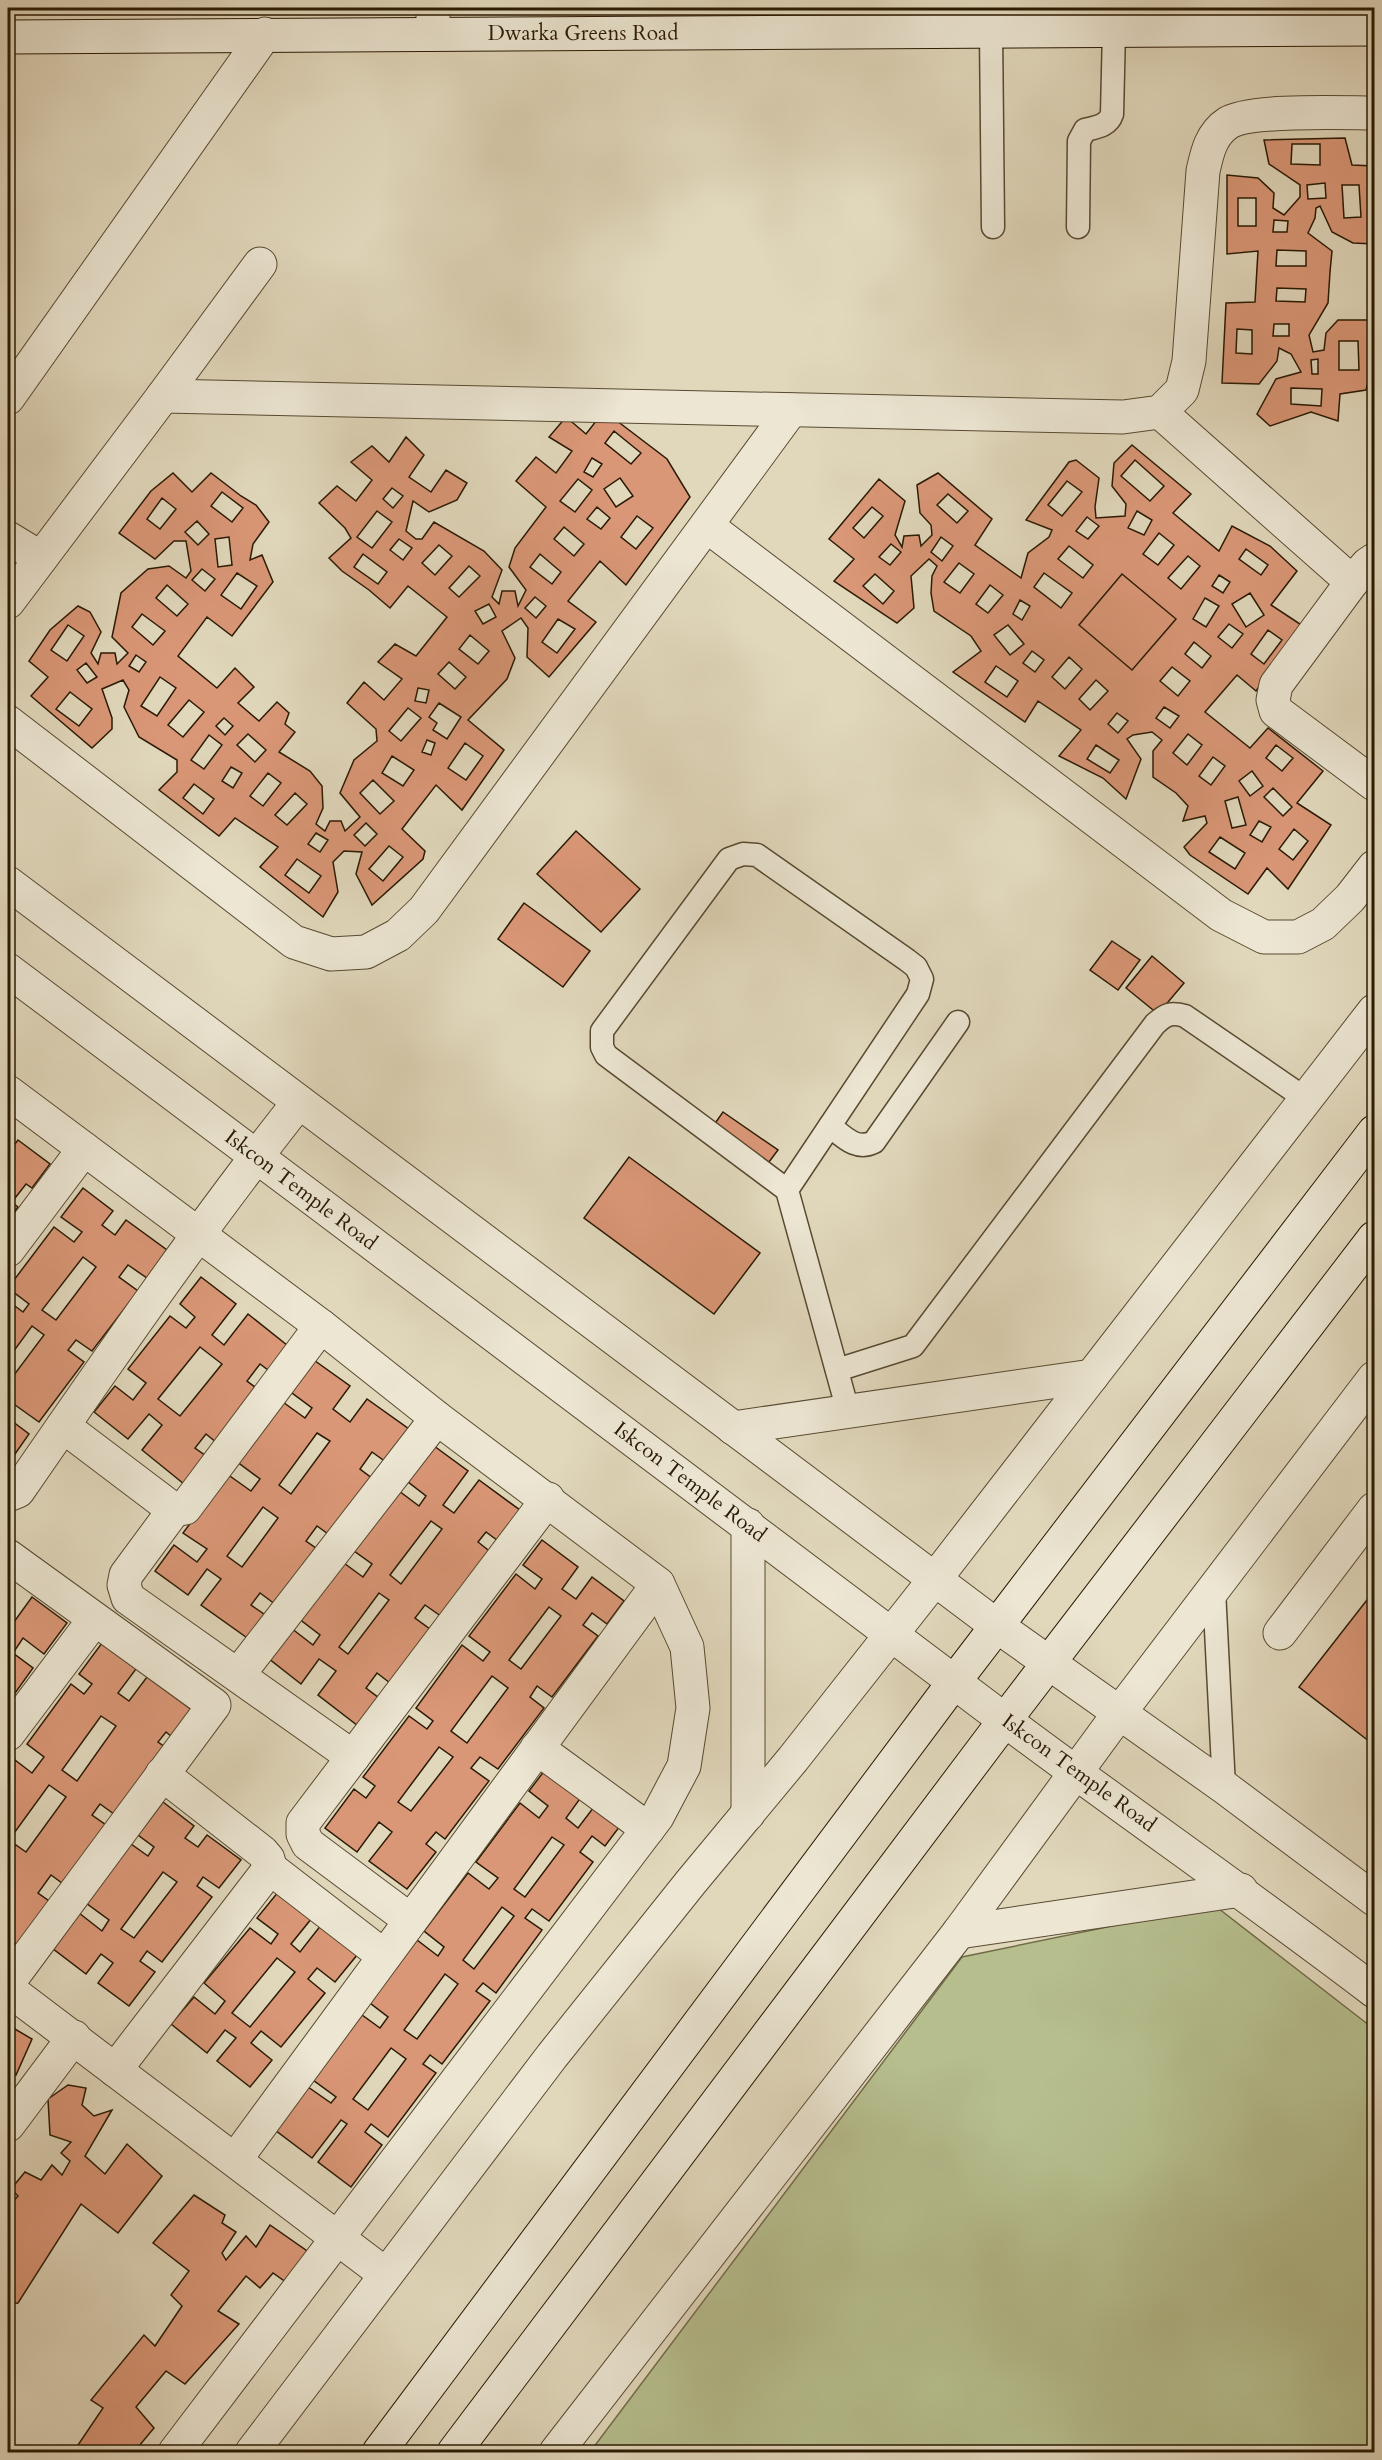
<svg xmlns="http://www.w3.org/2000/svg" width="1382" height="2460" viewBox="0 0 1382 2460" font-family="Cardo,serif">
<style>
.green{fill:#b6be8e;stroke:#706c48;stroke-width:1.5}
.building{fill:#da9777;stroke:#2a1a03;stroke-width:1.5;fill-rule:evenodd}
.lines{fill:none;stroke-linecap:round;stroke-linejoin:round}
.lane-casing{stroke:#584a31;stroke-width:25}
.street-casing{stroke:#584a31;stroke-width:35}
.secondary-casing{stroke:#2a1a03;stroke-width:35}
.lane{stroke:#ece6d3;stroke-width:22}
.street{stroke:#ece6d3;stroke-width:33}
.secondary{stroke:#ece6d3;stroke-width:33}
.labels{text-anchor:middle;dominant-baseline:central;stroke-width:5;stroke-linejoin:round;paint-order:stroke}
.street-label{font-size:21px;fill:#2a1a03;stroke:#ece6d3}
</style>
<rect width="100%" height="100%" fill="#e1d8bc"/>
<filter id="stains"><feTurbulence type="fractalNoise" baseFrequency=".00333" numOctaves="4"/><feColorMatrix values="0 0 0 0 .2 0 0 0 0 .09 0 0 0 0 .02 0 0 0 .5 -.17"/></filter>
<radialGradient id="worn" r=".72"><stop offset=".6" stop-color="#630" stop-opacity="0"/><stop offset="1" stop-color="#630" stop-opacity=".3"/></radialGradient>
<polygon class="green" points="1214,1905 1374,2029 1374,2452 590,2452 962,1957"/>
<g class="building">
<path d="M1345 138 1352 165 1374 166V244L1353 243 1332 232 1320 206 1316 208 1315 218 1308 233 1332 251 1330 272 1328 303 1309 335 1313 352 1324 350 1326 333 1338 320H1371L1373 361 1366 390 1340 394 1338 421 1311 412 1270 426 1257 414 1276 379 1301 372 1291 354 1279 348 1277 361 1259 384 1222 383 1226 303 1255 302 1258 251 1227 254V175L1258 178 1274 193 1273 208 1284 215 1300 197V185L1269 164 1264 140ZM1292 144H1320V165L1291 164ZM1325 183 1326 198 1308 199 1307 185ZM1342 185H1359L1361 217 1344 218ZM1238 198H1256V226H1238ZM1274 220 1288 221 1287 232H1273ZM1277 250 1306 251V266H1276ZM1277 288 1306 289 1305 302 1276 301ZM1274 324H1289V336H1273ZM1237 329 1252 330V354L1236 353ZM1339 341H1358L1359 370H1339ZM1318 359V374H1312L1311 360ZM1291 388 1322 389 1321 406 1291 404Z"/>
<path d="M604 411 667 459 690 497 626 585 600 561 568 601 596 622 549 677 527 657 528 628 521 618 502 631 515 658 507 679 468 720 504 750 462 810 436 785 402 829 425 851 423 859 372 905 356 874 362 852 344 851 333 862 338 892 323 917 260 867 278 847 235 818 219 836 159 790 177 772V760L139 737 124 707 129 690 123 680 102 689 112 718V729L92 748 31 696 48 677 29 661 50 630 78 606 90 612 101 632 91 653 98 664 101 653H115L117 664 128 653 112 637 121 593 148 569 169 566 186 578 191 571 186 541H174L155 559 119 533 151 491 173 473 192 492 211 473 241 496 256 505 269 522 253 544 250 560 262 555 273 582 232 636 207 617 178 656 217 688 235 668 254 687 238 703 259 721 277 702 289 713 285 724 295 732 279 752 310 771 322 786 323 808 316 824 325 831 330 821H341L345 831 360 817 340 793 354 760 377 741 376 729 347 703 364 682 384 700 402 679 378 662 395 644 416 656 447 617 408 586 390 608 369 590 342 571 329 558 351 538 345 528 319 503 337 486 356 501 372 480 351 462 372 446 389 462 406 437 424 455 409 477 431 492 446 470 467 483 457 500 429 512 413 501 406 531 416 539H422L434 522 484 551 502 570 492 597 499 604 502 591H515L518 606 526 590 509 567 515 548 546 507 516 481 536 457 556 473 572 451 549 437 566 417 586 434ZM614 431 641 453 631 464 605 443ZM592 458 602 464 593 477 584 472ZM620 478 633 496 616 507 604 489ZM578 479 592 490 575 512 560 501ZM392 488 403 496 393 508 383 499ZM222 492 243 508 232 522 211 506ZM162 498 176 509 160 529 147 519ZM597 507 610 518 601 529 587 519ZM377 511 392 522 372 548 357 537ZM637 516 653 528 636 549 621 537ZM197 521 209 534 198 545 185 532ZM564 527 584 544 574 556 554 539ZM229 537 232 565 218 567 215 539ZM399 539 412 548 403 560 390 550ZM439 545 452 556 435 575 422 563ZM363 554 387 572 378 584 354 567ZM540 554 561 572 552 584 530 567ZM469 566 480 576 459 597 449 588ZM202 569 215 579 205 591 192 580ZM237 573 257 586 241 609 221 595ZM167 585 188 604 177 616 156 598ZM535 597 546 606 536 618 525 608ZM489 604 496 617 483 624 475 611ZM142 614 165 631 153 645 132 627ZM558 619 575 629 557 653 542 642ZM68 625 84 636 67 661 51 650ZM470 635 489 651 478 664 459 649ZM136 655 146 662 139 672 129 666ZM449 662 466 677 455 689 438 674ZM86 663 97 677 87 683 77 670ZM160 677 176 688 157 716 141 706ZM418 688 429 690 426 703 415 701ZM70 692 92 709 79 726 56 709ZM189 700 204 712 183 737 168 725ZM439 703 461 717 447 739 433 730 437 723 429 717ZM408 708 421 718 401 741 389 731ZM224 718 233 726 225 735 216 726ZM248 734 266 750 255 762 237 745ZM209 735 222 745 204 769 191 760ZM427 740 435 743 431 755 422 752ZM465 743 483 756 466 780 448 768ZM392 756 414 770 403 786 382 773ZM231 767 242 773 233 788 222 781ZM268 773 281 783 263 806 250 796ZM373 780 394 801 380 814 360 793ZM194 784 214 799 203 814 183 798ZM295 793 307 804 287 825 275 815ZM366 823 377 834 365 846 354 835ZM316 833 328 840 320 852 308 844ZM389 846 403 857 383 881 369 869ZM297 859 321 876 309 893 285 875Z"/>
<path d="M1132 445 1191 494 1173 513 1219 551 1232 526 1270 546 1297 571 1271 605 1303 626 1256 691 1237 675 1205 712 1250 748 1268 728 1323 771 1297 803 1331 825 1288 889 1267 868 1248 894 1190 855 1184 847 1207 823 1205 816 1183 821 1188 806 1176 793 1153 777V751L1162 740 1152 732 1133 735 1127 739 1141 759 1126 799 1103 778 1059 756 1081 730 1038 701 1025 722 953 672 981 651 971 636 934 611 931 593 932 576 937 566 929 559 911 576 914 608 897 623 834 581 854 559 829 539 879 479 905 501 895 535 902 547 904 536 919 535 921 546 932 535 931 525 920 513 917 485 938 473 992 519 975 545 1021 578 1028 553 1049 537 1052 530 1026 520 1069 462 1076 460 1099 478 1095 507 1096 518 1125 516 1126 504 1112 486 1114 463ZM1135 460 1164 486 1150 501 1121 476ZM1067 481 1082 492 1062 516 1048 505ZM948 494 968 511 957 523 937 505ZM872 507 883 516 864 538 853 528ZM1137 511 1152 520 1144 535 1128 528ZM1087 517 1099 526 1088 539 1076 531ZM1159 533 1174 545 1158 565 1143 554ZM941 537 953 546 942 561 931 552ZM891 544 901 552 890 565 879 557ZM1069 546 1093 565 1083 578 1058 559ZM1246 549 1268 565 1261 575 1239 559ZM1188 556 1200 566 1181 589 1168 578ZM959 563 974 574 960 593 944 582ZM1044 573 1072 593 1061 608 1034 587ZM875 574 894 591 883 604 863 586ZM1219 575 1230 582 1223 593 1212 586ZM990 585 1003 595 988 613 976 604ZM1250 593 1264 615 1246 627 1232 604ZM1205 598 1219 606 1206 627 1193 619ZM1020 600 1030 606 1022 620 1013 614ZM1229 624 1243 634 1232 648 1218 637ZM1008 625 1024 644 1010 655 994 635ZM1268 630 1282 640 1264 664 1251 654ZM1194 642 1211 656 1202 668 1185 654ZM1032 651 1044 660 1035 672 1023 663ZM1069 657 1082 669 1065 689 1052 677ZM996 666 1018 681 1007 697 985 682ZM1172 667 1190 681 1178 696 1160 681ZM1096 680 1108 691 1090 710 1079 699ZM1164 707 1179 716 1170 728 1156 718ZM1117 713 1128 721 1118 733 1108 724ZM1188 734 1202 745 1187 765 1173 753ZM1096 745 1119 760 1110 773 1087 759ZM1276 745 1293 758 1282 771 1266 758ZM1213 757 1225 766 1211 785 1199 776ZM1252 771 1263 786 1250 796 1239 781ZM1273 788 1292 807 1283 816 1264 797ZM1238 797 1246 825 1232 828 1225 801ZM1259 821 1271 827 1262 842 1250 835ZM1294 829 1308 841 1293 860 1279 849ZM1220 837 1245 853 1235 869 1209 852Z"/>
<polygon points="1122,574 1176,619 1132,670 1079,625"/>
<polygon points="576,831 640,889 601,932 537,874"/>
<polygon points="524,903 590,951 563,987 498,939"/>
<polygon points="1112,941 1140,960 1118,990 1090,970"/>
<polygon points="1152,956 1184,983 1158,1014 1126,988"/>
<polygon points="723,1112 778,1150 766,1166 711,1129"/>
<polygon points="18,1140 50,1164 32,1188 26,1184 12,1202 18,1207 8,1220 8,1153"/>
<polygon points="629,1157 760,1253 714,1314 584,1218"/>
<path d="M83 1188 113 1211 102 1225 115 1235 126 1220 167 1250 147 1278 128 1265 119 1277 138 1291 92 1351 76 1340 68 1350 84 1362 39 1422 15 1405 8 1415V1383L44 1335 32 1326 8 1359V1301L23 1312 29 1304 8 1288 54 1227 74 1242 82 1232 61 1217ZM83 1257 96 1267 56 1320 42 1310Z"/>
<path d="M201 1277 236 1304 212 1335 224 1345 248 1314 292 1349 272 1373 260 1364 247 1381 259 1390 217 1443 206 1434 195 1448 206 1456 184 1484 142 1450 162 1425 149 1414 128 1439 94 1412 115 1386 133 1400 146 1383 128 1369 170 1316 186 1328 195 1317 180 1304ZM200 1347 222 1364 180 1416 158 1399Z"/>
<path d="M311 1358 350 1386 333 1409 350 1422 367 1399 409 1429 386 1462 372 1452 360 1469 373 1479 331 1536 317 1526 306 1541 320 1551 279 1607 260 1593 251 1605 271 1619 253 1642 201 1605 221 1579 207 1569 188 1595 155 1571 174 1545 197 1562 207 1549 183 1533 227 1474 251 1491 260 1479 236 1461 280 1400 305 1418 312 1408 288 1390ZM317 1433 330 1441 291 1494 279 1485ZM263 1507 278 1518 242 1567 227 1556Z"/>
<polygon points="8,1418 29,1434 8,1464"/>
<path d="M430 1443 468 1471 443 1505 454 1513 479 1480 524 1513 501 1543 486 1532 478 1542 493 1554 445 1619 425 1605 415 1618 434 1632 394 1686 377 1673 366 1688 383 1701 362 1729 318 1695 336 1671 319 1659 301 1684 268 1658 291 1628 313 1645 320 1635 298 1618 341 1561 363 1577 372 1564 350 1548 395 1488 419 1506 426 1496 403 1478ZM431 1521 442 1529 401 1584 390 1575ZM379 1593 389 1600 348 1654 339 1647Z"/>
<path d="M542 1540 578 1567 562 1589 576 1599 592 1577 624 1601 607 1624 592 1613 583 1625 598 1636 552 1697 537 1686 530 1697 544 1708 498 1769 480 1757 471 1768 489 1781 445 1839 436 1832 426 1844 436 1852 407 1889 369 1861 392 1832 379 1822 357 1852 325 1828 354 1789 366 1798 375 1786 363 1777 409 1716 427 1729 433 1721 416 1708 462 1645 483 1661 490 1652 469 1636 516 1574 535 1589 542 1579 523 1565ZM549 1607 561 1616 521 1669 509 1660ZM492 1676 508 1688 467 1743 451 1731ZM439 1747 453 1757 411 1811 398 1802Z"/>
<polygon points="1374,1591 1374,1745 1299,1687"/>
<polygon points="32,1597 67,1623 44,1654 23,1638 13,1653 33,1668 8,1703 8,1617 14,1622"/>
<path d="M102 1643 136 1669 118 1693 129 1701 147 1677 192 1710 172 1737 166 1732 158 1742 165 1747 114 1814 100 1804 92 1815 106 1825 62 1883 51 1875 38 1893 49 1901 17 1945 8 1938V1770L15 1760 32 1773 44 1757 27 1744 71 1684 84 1694 92 1684 79 1674ZM101 1716 116 1726 77 1781 62 1770ZM49 1785 66 1797 26 1852 9 1840Z"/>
<path d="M551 1762 587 1789 566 1818 578 1828 600 1799 626 1818 605 1846 592 1836 580 1852 593 1862 549 1921 532 1909 525 1918 542 1930 496 1993 483 1983 476 1991 490 2001 442 2064 430 2055 423 2064 436 2073 388 2137 371 2124 365 2132 382 2145 351 2187 318 2162 347 2124 341 2120 312 2158 275 2130 308 2087 331 2103 336 2097 313 2080 362 2015 380 2028 388 2017 370 2003 417 1940 438 1956 444 1947 424 1931 468 1873 489 1889 498 1878 476 1862 520 1803 539 1818 548 1806 529 1791ZM552 1837 564 1845 525 1897 514 1889ZM502 1907 514 1916 474 1969 463 1960ZM445 1974 458 1984 417 2039 404 2030ZM391 2048 406 2059 368 2110 353 2099Z"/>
<path d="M163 1802 194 1826 185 1838 198 1847 207 1835 241 1860 219 1888 203 1877 197 1886 212 1897 162 1962 147 1951 140 1961 155 1972 129 2006 98 1983 113 1963 101 1954 86 1974 52 1948 79 1913 102 1931 109 1920 86 1903 131 1844 148 1856 154 1847 138 1835ZM163 1872 177 1882 134 1938 121 1929Z"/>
<path d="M283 1886 316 1913 291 1944 300 1952 325 1920 362 1949 335 1982 317 1968 308 1979 325 1993 281 2047 261 2031 251 2043 272 2060 250 2087 217 2061 236 2038 225 2030 207 2053 171 2024 194 1997 215 2014 225 2001 204 1983 250 1928 271 1944 278 1934 257 1918ZM277 1958 295 1972 250 2027 232 2013Z"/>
<polygon points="8,2025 32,2039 16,2075 8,2068"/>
<polygon points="68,2085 86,2088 82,2105 94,2116 112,2110 85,2156 105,2174 127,2144 162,2176 118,2233 81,2204 18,2303 8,2304 8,2207 18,2196 11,2189 25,2172 41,2180 52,2165 62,2175 70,2161 61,2153 71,2142 50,2135 48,2099"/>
<polygon points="194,2195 225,2215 222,2223 236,2232 222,2253 226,2260 246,2236 256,2247 270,2225 310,2253 290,2285 273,2273 260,2288 246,2276 218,2311 239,2324 185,2384 166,2371 136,2407 154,2428 134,2452 55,2452 62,2446 74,2451 103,2408 91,2400 144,2335 155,2346 182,2306 171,2295 189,2271 153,2243"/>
</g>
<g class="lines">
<defs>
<g id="lane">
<polyline points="991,31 993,227"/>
<path d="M1078 227 1079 141 1085 130C1097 127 1108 126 1112 114L1114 30"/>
<path d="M830 1126C844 1137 856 1151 874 1142L958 1022"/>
<polyline points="787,1190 918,994 922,979 916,967 907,960 757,855 743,854 729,859 602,1031 602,1047 606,1055 787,1190 848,1411"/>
<path d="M837 1370 913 1346 1155 1024C1166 1014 1171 1012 1185 1016L1306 1099"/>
<polyline points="1214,1590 1224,1787"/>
</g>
<g id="street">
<polyline points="433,8 433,34"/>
<polyline points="1100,30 1100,8"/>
<path d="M163 396 1123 417 1160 412 1182 390 1189 361 1203 171C1207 153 1211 134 1228 123 1250 109 1344 113 1374 113"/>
<polyline points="8,398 265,34"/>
<polyline points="1160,412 1352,582 1368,564 1374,560"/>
<polyline points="707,526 1221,915 1264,937 1298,937 1323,924 1350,898 1374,867"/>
<polyline points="8,538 41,558"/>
<polyline points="1352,582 1276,685 1273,700 1276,711 1374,784"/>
<polyline points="8,602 163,396 260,264"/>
<polyline points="8,722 294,942 331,954 366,952 398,935 424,910 791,410"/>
<polyline points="8,883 997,1626 1224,1787 1374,1899"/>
<path d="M8 970C323 1207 639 1442 953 1681 1091 1787 1235 1885 1374 1991"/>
<polyline points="8,1092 321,1326 437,1418 658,1584 687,1647 693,1708 684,1766 657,1817 175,2452"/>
<polyline points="8,1250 84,1149"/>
<polyline points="63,1426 174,1510 185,1508 321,1326"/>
<polyline points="733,1428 1092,1376"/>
<path d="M8 1495 18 1491C109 1359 200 1227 299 1102"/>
<polyline points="174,1510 126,1575 124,1585 128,1598 353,1757"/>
<polyline points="748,1525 748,1814"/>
<polyline points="8,1556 214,1705 8,1983"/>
<polyline points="1280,1633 1374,1509"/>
<polyline points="238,1675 437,1418"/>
<polyline points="8,1734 94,1620"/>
<polyline points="537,1748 648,1829"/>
<polyline points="270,1868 384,1956"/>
<polyline points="410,1920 308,1844 303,1834 303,1823 548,1499"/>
<polyline points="959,1932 1241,1890"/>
<polyline points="8,1989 385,2274"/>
<polyline points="115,2070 270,1868 268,1859 262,1852 162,1774"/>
<polyline points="8,2125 74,2037"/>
<polyline points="235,2160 658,1584"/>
<polyline points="252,2452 552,2056 691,1882 793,1759 935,1579 1374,1011"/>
<polyline points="556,2452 959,1932 1120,1712 1374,1378"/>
</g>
<g id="secondary">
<polyline points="8,37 1374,29"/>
<polyline points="379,2452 954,1682 1374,1132"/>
<polyline points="454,2452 1005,1720 1374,1238"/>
</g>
</defs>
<use href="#lane" class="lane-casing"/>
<use href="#street" class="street-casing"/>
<use href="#secondary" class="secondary-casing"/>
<use href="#lane" class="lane"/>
<use href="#street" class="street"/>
<use href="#secondary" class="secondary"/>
</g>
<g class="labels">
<g class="street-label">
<text x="583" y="33">Dwarka Greens Road</text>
<text transform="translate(301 1190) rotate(37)">Iskcon Temple Road</text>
<text transform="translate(690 1482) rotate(37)">Iskcon Temple Road</text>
<text transform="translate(1079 1773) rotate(36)">Iskcon Temple Road</text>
</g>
</g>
<rect width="1382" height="2460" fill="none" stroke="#e1d8bc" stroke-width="30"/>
<rect x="9" y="9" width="1364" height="2442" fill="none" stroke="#2a1a03" stroke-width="3"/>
<rect x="15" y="15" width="1352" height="2430" fill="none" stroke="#2a1a03" stroke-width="1.5"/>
<rect width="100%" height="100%" filter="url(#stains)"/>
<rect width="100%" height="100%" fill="url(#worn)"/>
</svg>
